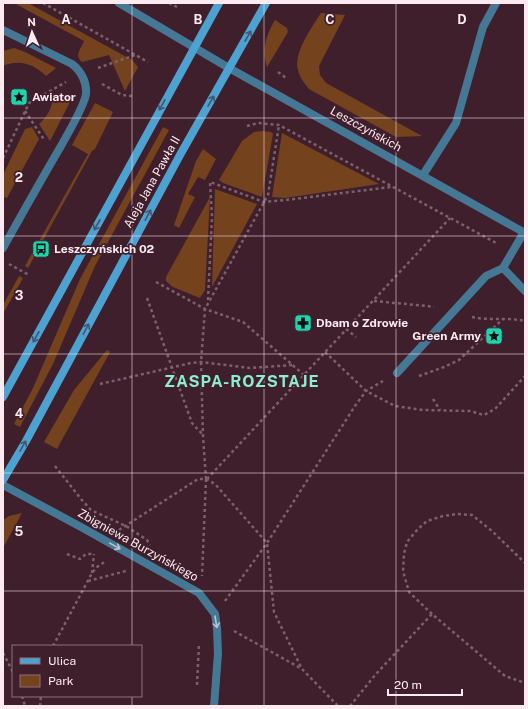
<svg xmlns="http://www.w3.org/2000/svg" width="528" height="709" viewBox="0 0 528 709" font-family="'Public Sans',sans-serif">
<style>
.green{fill:#74421d}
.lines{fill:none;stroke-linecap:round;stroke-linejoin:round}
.path{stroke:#7c606b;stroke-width:2.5;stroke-dasharray:3 3;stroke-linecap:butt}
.service{stroke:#457894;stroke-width:8}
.minor{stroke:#457894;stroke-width:8}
.tertiary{stroke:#457894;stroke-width:8}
.secondary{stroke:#4ca3d1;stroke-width:8}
.oneway{stroke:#45546f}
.oneway2{stroke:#bdc3d0}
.grid{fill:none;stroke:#fdebf1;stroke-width:1;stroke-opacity:0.55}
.labels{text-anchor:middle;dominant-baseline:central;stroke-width:3.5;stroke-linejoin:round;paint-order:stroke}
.poi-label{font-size:12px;font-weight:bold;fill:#fdebf1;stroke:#401f2d;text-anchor:start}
.street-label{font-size:12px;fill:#fdebf1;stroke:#401f2d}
.district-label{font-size:16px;font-weight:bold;letter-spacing:1px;fill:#8cedd2;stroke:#401f2d}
.grid-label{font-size:13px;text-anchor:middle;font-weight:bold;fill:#fdebf1;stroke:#401f2d;stroke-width:3.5;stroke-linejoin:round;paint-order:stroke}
</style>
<rect width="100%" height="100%" fill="#401f2d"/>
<g class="green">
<path d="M14 3H28L132 60 138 67 125 91 109 55 82 62C74 55 81 49 84 41Z"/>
<path d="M321 13 345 15 319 66 320 75 326 83 422 136 396 137 309 89C305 84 300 78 298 70 293 53 312 27 321 13Z"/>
<path d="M275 20 287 28 288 32 267 67C261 50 266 35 275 20Z"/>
<path d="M14 48 25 52 56 68 46 76C34 64 19 59 3 66V51Z"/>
<path d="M73 95 71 100 50 141 39 124C48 116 52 108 53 96Z"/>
<polygon points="95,103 113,112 95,149 92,151 28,268 25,266 88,154 72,145"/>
<polygon points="32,127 39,139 7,198 3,197 3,175 25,129"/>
<polygon points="163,127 169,130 95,266 53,364 20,427 14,424 33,388 80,279"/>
<polygon points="263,131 271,132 273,134 262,197 223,183 219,180 242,141 254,132"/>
<polygon points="282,133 379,184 285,198 272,197"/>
<polygon points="203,149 216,159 205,180 198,177 188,194 195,197 179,228 174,225 196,161"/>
<polygon points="215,189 257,204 212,287"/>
<polygon points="210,197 205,290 200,298 173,287 166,281 166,277"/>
<polygon points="19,276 23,278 3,314 3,305"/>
<polygon points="107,350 110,352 57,449 44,442 74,390"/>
<polygon points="22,513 3,548 3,520 9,516"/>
</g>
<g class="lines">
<g class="path">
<polyline points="43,3 148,62"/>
<polyline points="169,3 177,7"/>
<polyline points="98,68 135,55"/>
<polyline points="278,72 286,78"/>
<polyline points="102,84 122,95 132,96"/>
<polyline points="25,111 45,141"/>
<polyline points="247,126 258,123 279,125 498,244"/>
<polyline points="3,158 29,103 66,82"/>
<polyline points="9,264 29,275"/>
<polyline points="156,282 205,309 243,322 304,375"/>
<polyline points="147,298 192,423 203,435"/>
<polyline points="208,300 212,217 210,182 264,202 286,200 391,187"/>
<polyline points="374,301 427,306 434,307"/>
<path d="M472 317C489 321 508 317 525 321"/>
<polyline points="346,329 356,337"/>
<polyline points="325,352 366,391 395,406 423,410 470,411 484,415 495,409 525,376"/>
<polyline points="419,376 444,367 459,360 503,319"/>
<polyline points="100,384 191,363 201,362 250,368 293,365"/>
<polyline points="433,399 440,410"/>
<polyline points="55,466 81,499 91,510 126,526 147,540 150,545"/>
<polyline points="206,479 203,436 201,362 205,309 268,195 279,125"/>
<polyline points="206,479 215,484 267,543 274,612 302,669"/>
<polyline points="207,479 450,218"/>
<polyline points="119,530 198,479 206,479 202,576"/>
<polyline points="67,554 80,559 86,554 92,554"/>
<polyline points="92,573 94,554"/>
<polyline points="88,581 126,571"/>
<polyline points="225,601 267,543 355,406 366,391 383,381"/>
<polyline points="432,614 409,592 403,571 404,554 407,542 417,530 427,521 443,516 457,514 472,515 492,531 525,563"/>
<polyline points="234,631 302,669 338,706"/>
<polyline points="53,646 92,573 97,567 106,561"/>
<polyline points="3,653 13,672"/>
<polyline points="197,685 199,644"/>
<polyline points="22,696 25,706"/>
<polyline points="40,706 41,696"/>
<polyline points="350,706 376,674 432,614 505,676 525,683"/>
</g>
<g class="service">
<path d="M3 30 72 64C81 71 87 82 86 94 84 107 68 133 61 146 41 180 22 214 3 248"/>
<polyline points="503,268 525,291"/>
<polyline points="397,373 486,276 503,268 524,232"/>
</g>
<g class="minor">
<polyline points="423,175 456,123 483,27 496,3"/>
<polyline points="3,485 81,527 199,593 215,614 217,628 218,654 214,706"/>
</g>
<polyline class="tertiary" points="119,3 229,68 525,233"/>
<g class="secondary">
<polyline points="3,397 219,3"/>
<polyline points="3,480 26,441 180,155 266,3"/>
</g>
</g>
<defs><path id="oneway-shaft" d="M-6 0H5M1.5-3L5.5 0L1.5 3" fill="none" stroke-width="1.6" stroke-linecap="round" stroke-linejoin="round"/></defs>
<g class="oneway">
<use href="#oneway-shaft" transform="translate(248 36) rotate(-61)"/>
<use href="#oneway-shaft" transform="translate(211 101) rotate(-60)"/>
<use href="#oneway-shaft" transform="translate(162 105) rotate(119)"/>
<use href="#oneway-shaft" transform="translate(148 215) rotate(-62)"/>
<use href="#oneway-shaft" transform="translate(97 225) rotate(119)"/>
<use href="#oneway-shaft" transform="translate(86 329) rotate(-62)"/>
<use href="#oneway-shaft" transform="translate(36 337) rotate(119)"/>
<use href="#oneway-shaft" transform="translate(23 446) rotate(-60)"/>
</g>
<g class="oneway2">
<use href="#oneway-shaft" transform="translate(115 546) rotate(29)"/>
<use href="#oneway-shaft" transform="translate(216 622) rotate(80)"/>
</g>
<path class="grid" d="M132 3V646M264 3V706M396 3V706M3 118H525M3 236H525M3 354H525M3 473H525M3 591H525M132 696V706"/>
<defs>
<symbol id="sight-square" viewBox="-11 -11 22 22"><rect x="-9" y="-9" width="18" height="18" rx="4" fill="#1ed5b0" stroke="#401f2d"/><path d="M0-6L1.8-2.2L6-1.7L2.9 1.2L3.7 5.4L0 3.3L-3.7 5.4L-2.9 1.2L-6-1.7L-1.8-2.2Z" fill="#111"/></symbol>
<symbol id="bus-square" viewBox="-11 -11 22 22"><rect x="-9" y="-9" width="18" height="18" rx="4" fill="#1ed5b0" stroke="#401f2d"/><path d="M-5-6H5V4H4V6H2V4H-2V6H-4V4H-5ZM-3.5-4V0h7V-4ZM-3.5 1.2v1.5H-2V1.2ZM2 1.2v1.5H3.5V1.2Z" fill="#111"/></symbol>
<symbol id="pharmacy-square" viewBox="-11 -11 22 22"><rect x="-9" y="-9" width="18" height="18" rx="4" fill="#1ed5b0" stroke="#401f2d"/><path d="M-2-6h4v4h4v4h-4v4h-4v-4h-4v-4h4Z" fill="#111"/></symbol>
</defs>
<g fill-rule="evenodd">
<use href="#sight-square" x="9" y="87" width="20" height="20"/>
<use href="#bus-square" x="31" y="239" width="20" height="20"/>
<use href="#pharmacy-square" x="293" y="313" width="20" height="20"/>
<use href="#sight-square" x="484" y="326" width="20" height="20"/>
</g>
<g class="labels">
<g class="poi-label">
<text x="32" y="97">Awiator</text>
<text x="54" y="249">Leszczyńskich 02</text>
<text x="316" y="323">Dbam o Zdrowie</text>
<text x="481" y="336" text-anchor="end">Green Army</text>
</g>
<g class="street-label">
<text transform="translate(366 129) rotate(29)">Leszczyńskich</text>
<text transform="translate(152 182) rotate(-61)">Aleja Jana Pawła II</text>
<text transform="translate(138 545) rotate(29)">Zbigniewa Burzyńskiego</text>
</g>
<g class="district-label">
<text x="242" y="381">ZASPA-ROZSTAJE</text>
</g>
</g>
<g class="grid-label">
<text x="66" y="24">A</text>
<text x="198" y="24">B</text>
<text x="330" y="24">C</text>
<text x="462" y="24">D</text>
<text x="19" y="182">2</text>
<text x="19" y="300">3</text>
<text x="19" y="418">4</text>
<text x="19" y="536">5</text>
</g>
<rect width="528" height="709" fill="none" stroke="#fdebf1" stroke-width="8"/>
<rect x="12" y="645" width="130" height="52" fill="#401f2d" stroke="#8c717b"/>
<rect x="20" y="658" width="20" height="6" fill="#4ca3d1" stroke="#8c717b"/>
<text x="48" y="665" font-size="12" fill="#fdebf1">Ulica</text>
<rect x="20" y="675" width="20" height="12" fill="#74421d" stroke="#8c717b"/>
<text x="48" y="685" font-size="12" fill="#fdebf1">Park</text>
<g transform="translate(32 32) rotate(357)" stroke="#401f2d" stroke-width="3" paint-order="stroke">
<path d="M0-3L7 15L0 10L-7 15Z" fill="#fdebf1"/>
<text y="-6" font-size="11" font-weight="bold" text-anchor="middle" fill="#fdebf1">N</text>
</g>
<path d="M388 689v6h74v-6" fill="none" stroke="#fdebf1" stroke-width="2"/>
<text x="394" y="689" font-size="12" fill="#fdebf1" stroke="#401f2d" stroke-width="3" paint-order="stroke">20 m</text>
</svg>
